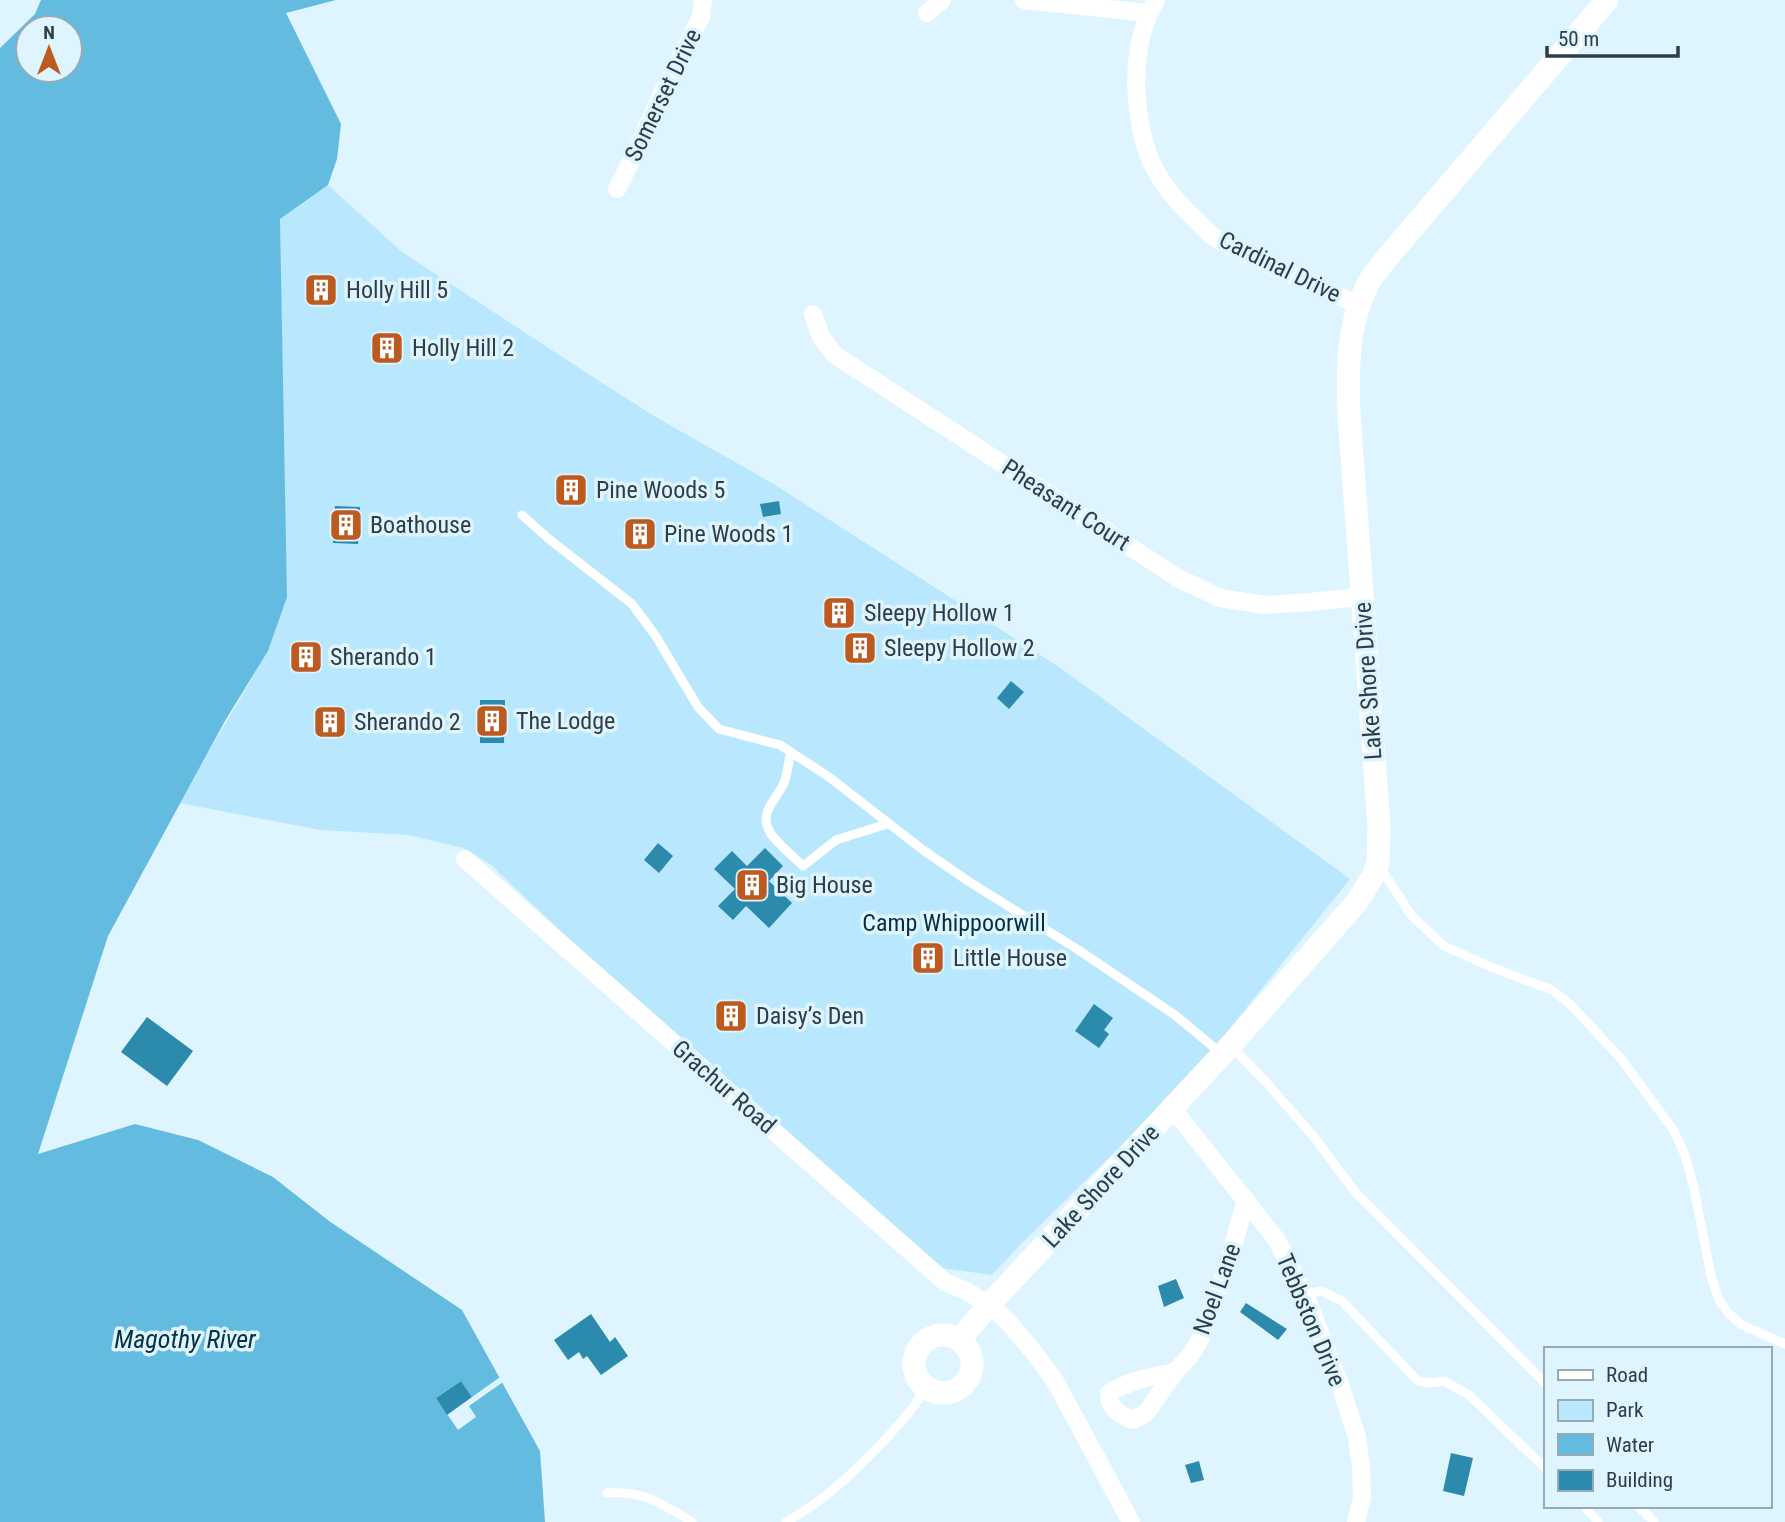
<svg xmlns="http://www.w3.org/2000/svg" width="1785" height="1522" viewBox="0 0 1785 1522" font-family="'Roboto Condensed',sans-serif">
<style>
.green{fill:#b9e8fe}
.water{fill:#63bce0;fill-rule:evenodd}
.pier{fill:#def4ff}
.building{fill:#2c8aad}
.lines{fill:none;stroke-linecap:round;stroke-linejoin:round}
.service{stroke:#fff;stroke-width:9}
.minor{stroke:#fff;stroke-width:18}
.tertiary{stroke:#fff;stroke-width:23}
.labels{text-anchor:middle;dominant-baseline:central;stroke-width:7;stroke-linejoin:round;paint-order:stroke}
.street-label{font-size:24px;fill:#2f3e45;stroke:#def4ff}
.poi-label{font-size:24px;fill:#2f3e45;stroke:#def4ff;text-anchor:start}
.park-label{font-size:24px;fill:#06303f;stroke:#def4ff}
.water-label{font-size:26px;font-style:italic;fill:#073241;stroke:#def4ff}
</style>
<rect width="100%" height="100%" fill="#def4ff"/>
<polygon class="green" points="328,185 402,252 596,379 654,416 772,483 1059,667 1350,879 1190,1078 1021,1244 992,1275 942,1268 573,943 490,864 463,848 409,835 320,830 180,803 208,753 268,651 286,598 280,219"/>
<path class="water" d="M41 0H336L286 13 341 124 337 159 328 185 280 219 287 597 268 651 226 719 108 936 38 1154 135 1124 198 1140 273 1177 329 1221 462 1310 540 1451 545 1522H0V48L35 14ZM28 28H70V70H28Z"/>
<polygon class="pier" points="503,1375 506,1380 469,1406 476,1417 458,1430 436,1398 461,1381 472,1397"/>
<g class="building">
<polygon points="779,501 781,514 763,517 760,504"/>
<polygon points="335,506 360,507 358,544 333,543"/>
<polygon points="308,644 318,656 303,669 293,658"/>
<polygon points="1011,681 1024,692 1009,709 997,698"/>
<polygon points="480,700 505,700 504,743 480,743"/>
<polygon points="658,843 673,856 659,873 644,860"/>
<polygon points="765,848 783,866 769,881 792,903 769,928 746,906 733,920 718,906 735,889 714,869 732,851 747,866"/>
<polygon points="934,946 939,964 922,970 916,951"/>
<polygon points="1094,1004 1113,1018 1104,1030 1109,1034 1099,1048 1075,1031"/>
<polygon points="147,1017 193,1051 167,1086 121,1052"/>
<polygon points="1176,1279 1184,1298 1164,1307 1158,1286"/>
<polygon points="1246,1303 1287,1329 1278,1340 1240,1312"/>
<polygon points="591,1314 610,1342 615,1337 628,1356 601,1375 587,1356 583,1359 579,1352 568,1360 554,1340"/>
<polygon points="461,1381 472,1397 447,1415 436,1398"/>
<polygon points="1451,1453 1473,1458 1464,1496 1443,1491"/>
<polygon points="1199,1461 1204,1480 1191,1483 1185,1465"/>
</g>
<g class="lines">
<g class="service">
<polyline points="522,515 549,539 632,604 655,635 698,707 719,729 780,745 829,777 923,850 968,881 1077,949 1175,1015 1222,1054"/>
<path d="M791 752C788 762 788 775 783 785 774 802 758 814 771 834 777 843 794 857 803 866L836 840 887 824"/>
<polyline points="1380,867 1411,915 1444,946 1491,967 1552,990 1571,1005 1622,1060 1674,1131 1685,1155 1694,1188 1711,1276 1719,1300 1729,1314 1742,1325 1785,1344"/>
<polyline points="1232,1047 1266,1082 1314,1137 1356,1193 1545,1383"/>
<polyline points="1305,1294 1321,1291 1342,1301 1418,1381 1430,1383 1444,1381 1469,1395 1545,1468"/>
<path d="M607 1493C645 1491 661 1503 692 1522"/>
<polyline points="1584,1506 1598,1522"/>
<polyline points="1638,1506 1654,1522"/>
<path d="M786 1522C824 1501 852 1474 882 1443 898 1425 914 1409 926 1388"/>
</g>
<g class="minor">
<polyline points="1024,0 1148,13"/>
<path d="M1156 0C1139 28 1134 66 1137 98 1141 151 1155 182 1195 219 1201 225 1207 232 1214 237 1224 244 1237 249 1247 254 1284 273 1322 288 1359 305"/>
<polyline points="927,13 942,0"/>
<polyline points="617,189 638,147 663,91 701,17 703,0"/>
<polyline points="813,314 821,337 835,355 1178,578 1220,598 1265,605 1310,602 1361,597"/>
<polyline points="465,859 945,1282 968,1292 989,1305 1008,1322 1033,1351 1055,1381 1131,1522"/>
<polyline points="1173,1109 1276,1239 1305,1294 1339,1382 1357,1437 1361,1466 1362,1498 1356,1522"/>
<path d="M1175 1372C1153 1376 1128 1381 1109 1393 1109 1409 1120 1415 1133 1420L1146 1413 1175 1372 1190 1356 1200 1340 1228 1263 1246 1200"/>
</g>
<g class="tertiary">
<circle cx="943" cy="1364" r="29"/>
<path d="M959 1340 989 1305 1230 1046 1357 902 1373 876 1378 863 1379 826 1349 415C1348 369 1346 329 1367 286 1371 276 1380 268 1386 259L1607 0"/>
</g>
</g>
<defs>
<symbol id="building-square" viewBox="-11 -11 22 22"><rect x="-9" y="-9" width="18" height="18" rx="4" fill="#bc5a1f" stroke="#def4ff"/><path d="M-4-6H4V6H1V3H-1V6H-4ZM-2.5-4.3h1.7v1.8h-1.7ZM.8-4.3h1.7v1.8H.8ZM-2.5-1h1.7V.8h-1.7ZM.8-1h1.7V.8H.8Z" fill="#fff"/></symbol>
</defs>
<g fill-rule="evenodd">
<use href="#building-square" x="302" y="271" width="38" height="38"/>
<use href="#building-square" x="368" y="329" width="38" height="38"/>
<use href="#building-square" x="552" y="471" width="38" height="38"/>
<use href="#building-square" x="327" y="506" width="38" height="38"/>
<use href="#building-square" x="621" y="515" width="38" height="38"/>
<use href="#building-square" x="820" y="594" width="38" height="38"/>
<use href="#building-square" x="841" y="629" width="38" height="38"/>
<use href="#building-square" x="287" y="638" width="38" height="38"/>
<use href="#building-square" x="473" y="702" width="38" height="38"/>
<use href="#building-square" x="311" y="703" width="38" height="38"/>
<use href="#building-square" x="733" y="866" width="38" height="38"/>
<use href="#building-square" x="909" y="939" width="38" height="38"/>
<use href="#building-square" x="712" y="997" width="38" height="38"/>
</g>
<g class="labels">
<g class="street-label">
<text transform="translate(663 95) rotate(-64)">Somerset Drive</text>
<text transform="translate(1280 267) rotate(26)">Cardinal Drive</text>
<text transform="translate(1066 505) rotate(33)">Pheasant Court</text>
<text transform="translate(1368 681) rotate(-94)">Lake Shore Drive</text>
<text transform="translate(724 1087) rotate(41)">Grachur Road</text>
<text transform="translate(1101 1186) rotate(-47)">Lake Shore Drive</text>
<text transform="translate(1217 1289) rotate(-70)">Noel Lane</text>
<text transform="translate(1311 1320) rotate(67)">Tebbston Drive</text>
</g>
<g class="poi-label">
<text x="346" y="290">Holly Hill 5</text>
<text x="412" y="348">Holly Hill 2</text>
<text x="596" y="490">Pine Woods 5</text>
<text x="370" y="525">Boathouse</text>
<text x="664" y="534">Pine Woods 1</text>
<text x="864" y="613">Sleepy Hollow 1</text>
<text x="884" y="648">Sleepy Hollow 2</text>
<text x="330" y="657">Sherando 1</text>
<text x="516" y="721">The Lodge</text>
<text x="354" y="722">Sherando 2</text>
<text x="776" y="885">Big House</text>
<text x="953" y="958">Little House</text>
<text x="756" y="1016">Daisy’s Den</text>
</g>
<g class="park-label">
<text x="954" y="923">Camp Whippoorwill</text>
</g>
<g class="water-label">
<text x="185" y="1339">Magothy River</text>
</g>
</g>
<rect x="1544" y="1347" width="228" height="161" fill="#def4ff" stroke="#98abb5" stroke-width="2"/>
<rect x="1558" y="1370" width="35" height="10" fill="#ffffff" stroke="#98abb5" stroke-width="2"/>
<text x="1606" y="1382" font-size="21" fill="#2f3e45">Road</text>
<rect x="1558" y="1400" width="35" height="21" fill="#b9e8fe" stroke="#98abb5" stroke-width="2"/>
<text x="1606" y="1417" font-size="21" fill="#2f3e45">Park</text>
<rect x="1558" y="1434" width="35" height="21" fill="#63bce0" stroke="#98abb5" stroke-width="2"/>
<text x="1606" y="1452" font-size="21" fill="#2f3e45">Water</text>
<rect x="1558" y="1470" width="35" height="21" fill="#2c8aad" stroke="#98abb5" stroke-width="2"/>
<text x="1606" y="1487" font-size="21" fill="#2f3e45">Building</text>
<g transform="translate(49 49)"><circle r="33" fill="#def4ff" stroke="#98abb5" stroke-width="2"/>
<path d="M0-5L12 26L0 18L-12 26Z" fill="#bc5a1f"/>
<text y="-10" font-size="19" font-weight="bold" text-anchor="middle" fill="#2f3e45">N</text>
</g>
<path d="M1547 46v10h131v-10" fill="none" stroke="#2f3e45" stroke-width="3.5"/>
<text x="1558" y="46" font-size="21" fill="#2f3e45" stroke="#def4ff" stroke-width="5" paint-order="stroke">50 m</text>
</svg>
